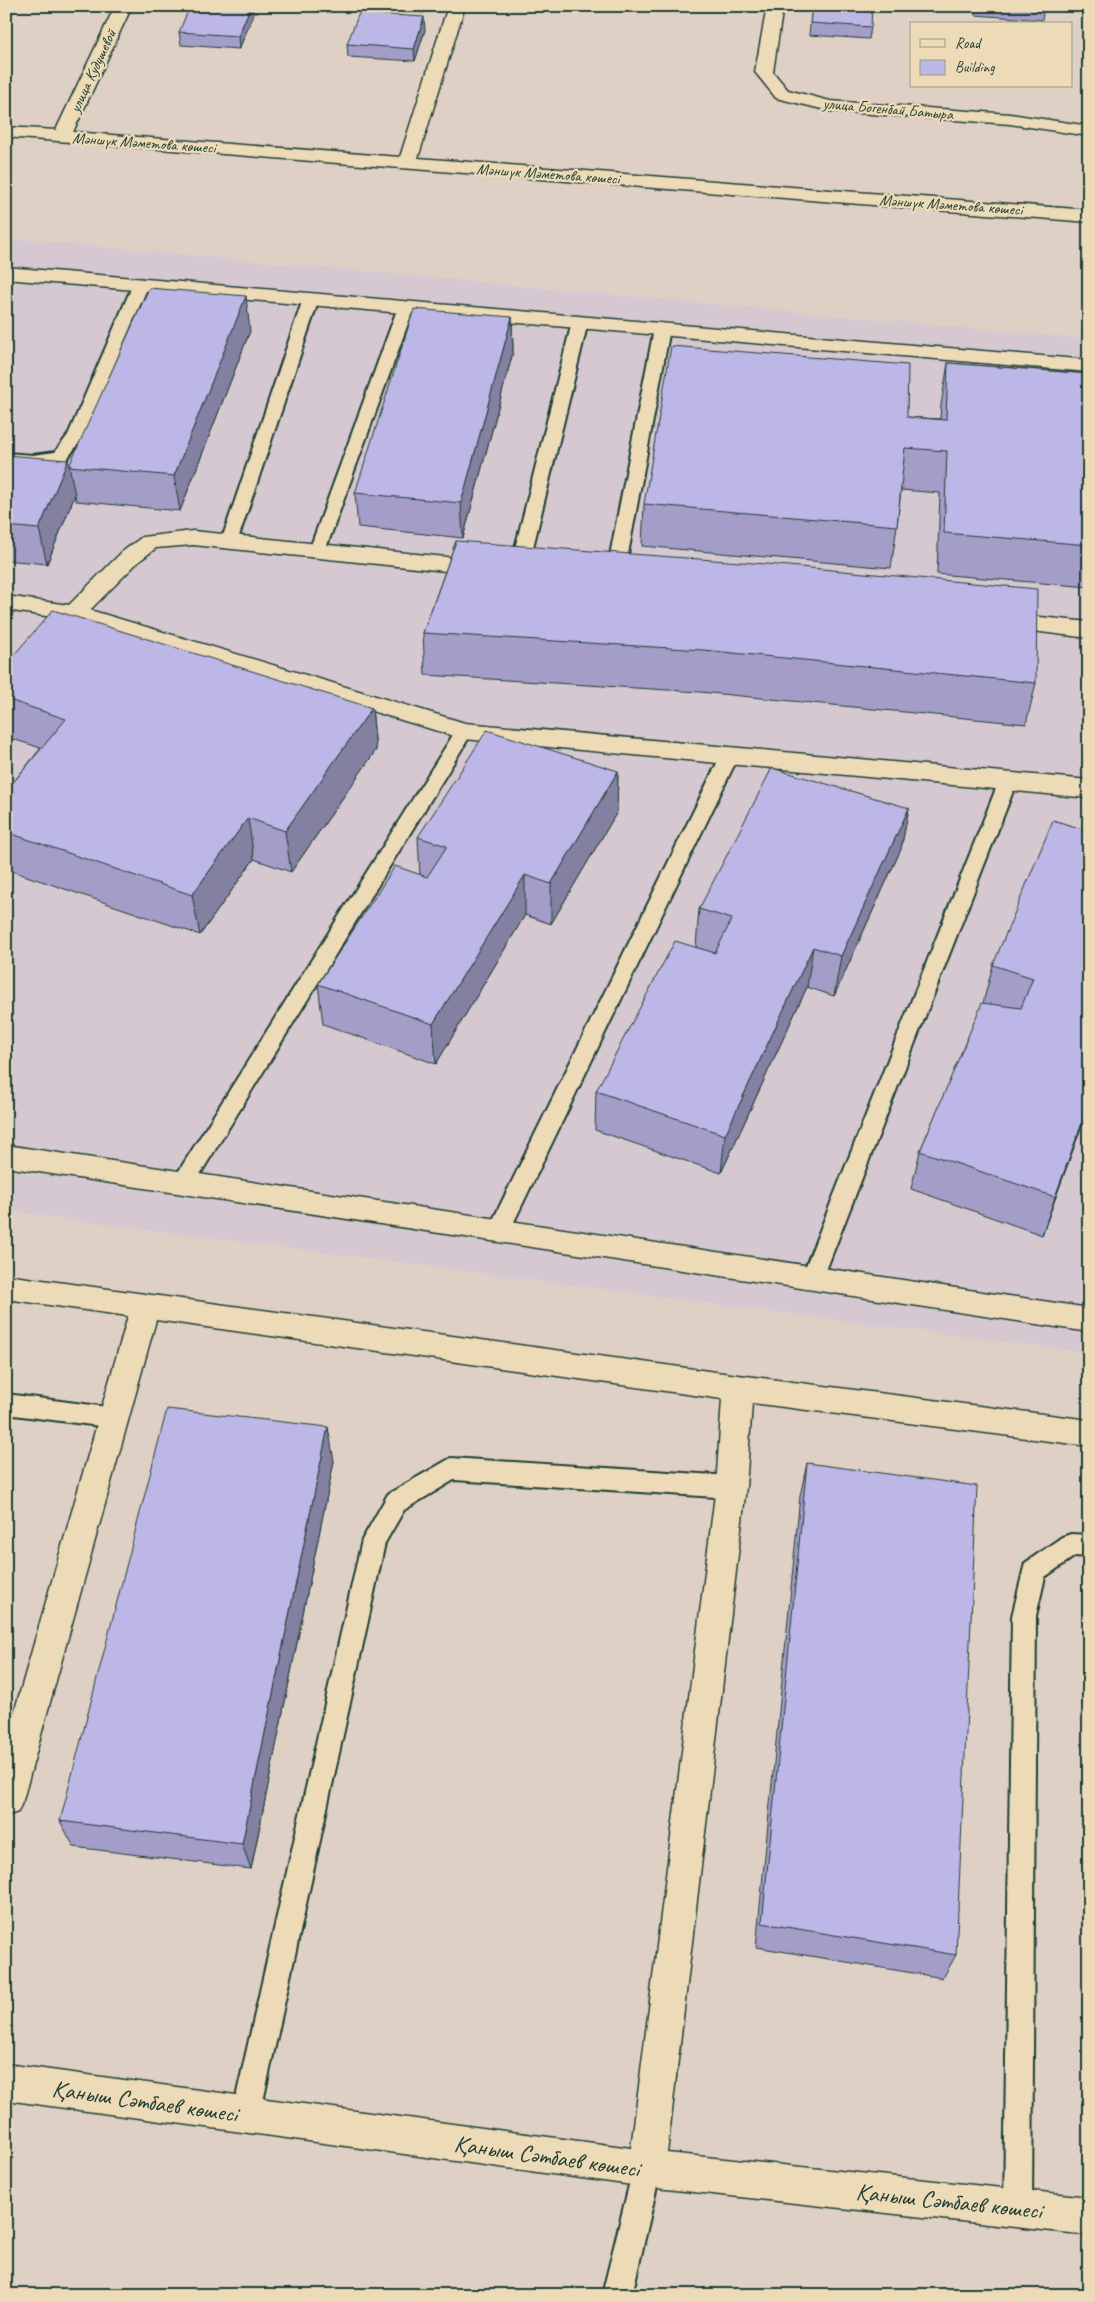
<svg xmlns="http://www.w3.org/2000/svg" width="1095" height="2301" viewBox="0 0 1095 2301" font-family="Caveat,sans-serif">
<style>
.built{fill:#d5c8d0}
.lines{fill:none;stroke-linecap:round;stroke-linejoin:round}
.lane-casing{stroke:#1f3d34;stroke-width:4}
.street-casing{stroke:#1f3d34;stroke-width:3}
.lane{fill:#eddbb8;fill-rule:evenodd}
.street{fill:#eddbb8;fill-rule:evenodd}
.wall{fill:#a39dc8;stroke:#1f3d34}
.shaded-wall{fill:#8480a2;stroke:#1f3d34}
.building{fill:#bdb7e8;stroke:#1f3d34}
.labels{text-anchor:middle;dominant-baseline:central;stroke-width:4.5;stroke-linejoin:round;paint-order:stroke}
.far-street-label{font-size:16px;fill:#1f3d34;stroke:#eddbb8}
.near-street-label{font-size:24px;fill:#1f3d34;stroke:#eddbb8}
</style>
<rect width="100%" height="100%" fill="#dfd0c6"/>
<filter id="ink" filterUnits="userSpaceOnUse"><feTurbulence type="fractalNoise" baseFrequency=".02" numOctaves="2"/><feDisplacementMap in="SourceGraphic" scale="10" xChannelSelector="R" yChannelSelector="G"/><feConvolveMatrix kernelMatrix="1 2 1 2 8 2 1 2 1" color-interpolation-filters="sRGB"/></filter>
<g filter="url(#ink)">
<polygon class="built" points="6,238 1089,339 1089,1353 6,1211"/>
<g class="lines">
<defs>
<g id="lane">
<polygon points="141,279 149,284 82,439 66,460 33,465 6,463 6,453 33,455 55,452 68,435 133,284"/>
<polygon points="311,294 319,299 237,542 235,546 223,546 221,542 303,299"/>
<polygon points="406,302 414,307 325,551 323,555 311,555 309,551 398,307"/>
<polygon points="580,317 588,322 527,572 524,576 512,576 509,572 572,322"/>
<polygon points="662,324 670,329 623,581 620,585 608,585 605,581 654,329"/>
<polygon points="464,725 470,727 473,731 191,1189 183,1192 175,1189 172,1183 175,1177 458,727"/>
<polygon points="729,751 736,752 738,757 510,1230 507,1236 499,1239 491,1236 488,1230 720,757 722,752"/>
<polygon points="1008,774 1015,776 1017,781 823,1278 820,1285 812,1287 804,1285 801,1278 999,781 1001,776"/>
<polygon points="6,1394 115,1408 123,1411 127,1418 123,1425 115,1428 6,1414"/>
<polygon points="451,1458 731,1476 739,1479 743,1487 739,1495 731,1498 454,1480 404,1510 385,1543 260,2115 256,2125 246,2129 236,2125 232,2115 362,1540 388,1494"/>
<polygon points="1071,1534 1089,1535 1089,1557 1075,1556 1045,1577 1036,1616 1032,2208 1028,2218 1018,2222 1008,2218 1004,2208 1012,1616 1025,1563 1062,1537"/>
<polygon points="647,2155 657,2159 661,2169 632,2295 602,2295 633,2169 637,2159"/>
</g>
<g id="street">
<polygon points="115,6 132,6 73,132 400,157 448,6 465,6 418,158 1089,210 1089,222 6,137 6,127 56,130"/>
<polygon points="767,6 783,6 773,72 788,90 830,101 1010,114 1089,126 1089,136 1010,124 830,111 776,98 755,72"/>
<polygon points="6,267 1089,360 1089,372 6,279"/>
<polygon points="193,531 485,561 493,563 496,568 493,573 485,575 193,545 156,548 138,562 90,610 465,723 1089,780 1089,798 464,739 72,620 6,610 6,596 69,605 122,552 142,537"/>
<polygon points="1001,613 1089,622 1089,638 993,626 990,621 993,616"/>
<polygon points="6,1145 1089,1308 1089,1332 6,1167"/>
<polygon points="6,1275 738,1375 1089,1420 1089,1446 752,1403 746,1487 667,2153 1089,2197 1089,2235 647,2187 6,2100 6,2064 631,2148 716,1487 722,1399 156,1320 23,1800 18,1812 6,1816 6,1741 128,1316 6,1299"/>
</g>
</defs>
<use href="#lane" class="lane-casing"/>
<use href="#street" class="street-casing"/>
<use href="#lane" class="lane"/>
<use href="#street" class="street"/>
</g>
<g class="wall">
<polygon points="359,6 427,6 425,13 360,9"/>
<polygon points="812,6 871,27 869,39 809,35"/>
<polygon points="975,6 1044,6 1042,20 975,15"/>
<polygon points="253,16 239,49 181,45 179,32"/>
<polygon points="425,30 415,61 348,57 347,44"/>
<polygon points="512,317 513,352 463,538 358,527 355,493"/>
<polygon points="250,331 180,511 76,501 75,495 47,564 6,560 6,455 69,466"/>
<polygon points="948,363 1089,374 1089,587 937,574 940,493 901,490 897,526 891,568 642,546 644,504 907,417 940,419 941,405"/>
<polygon points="456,541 1036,683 1026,724 700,692 425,675 423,633"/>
<polygon points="6,664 372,708 376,750 291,872 254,859 200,935 6,869 6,791 41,748 6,737"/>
<polygon points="618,771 617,812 551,924 525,915 436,1064 323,1024 318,984 420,875 418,837"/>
<polygon points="909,808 901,849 834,996 807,987 721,1173 595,1130 596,1091 696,947 699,909"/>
<polygon points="1089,831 1089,1106 1042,1235 911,1189 920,1151 983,1003 993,965"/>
<polygon points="334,1461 251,1869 74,1847 60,1821"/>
<polygon points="807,1463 956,1955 943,1978 756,1947 800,1496"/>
</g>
<g class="shaded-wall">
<polygon points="251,6 252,6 253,16 239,49 238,36"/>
<polygon points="424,6 427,6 425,13"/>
<polygon points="424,17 425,30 415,61 414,49"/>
<polygon points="246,296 250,331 180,511 174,476"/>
<polygon points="512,317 513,352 463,538 461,503"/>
<polygon points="68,460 75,495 47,564 39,529"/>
<polygon points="372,708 376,750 291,872 285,831"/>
<polygon points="618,771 617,812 551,924 551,884"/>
<polygon points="909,808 901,849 834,996 841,956"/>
<polygon points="248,818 254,859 200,935 192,895"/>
<polygon points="525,875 525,915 436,1064 433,1024"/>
<polygon points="813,947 807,987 721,1173 725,1135"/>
<polygon points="1089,1103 1089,1106 1042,1235 1055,1197"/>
<polygon points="328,1427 334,1461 251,1869 242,1844"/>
</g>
<g class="building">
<polygon points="190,6 251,6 238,36 179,32"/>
<polygon points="812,6 872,6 871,27 810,23"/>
<polygon points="359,13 424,17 414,49 347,44"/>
<polygon points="149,288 246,296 174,476 69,466"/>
<polygon points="414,309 512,317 461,503 355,493"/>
<polygon points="671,346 908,365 907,417 946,420 948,363 1089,374 1089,545 944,533 947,451 905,448 897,526 644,504"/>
<polygon points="6,455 68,460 39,529 6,526"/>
<polygon points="456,541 767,564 1037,589 1036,683 703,650 423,633"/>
<polygon points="53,610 372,708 285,831 248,818 192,895 6,832 6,791 66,719 6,699 6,664"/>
<polygon points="487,730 618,771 551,884 525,875 433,1024 318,984 395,866 427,877 447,846 418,837"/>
<polygon points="772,768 909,808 841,956 813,947 725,1135 596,1091 675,941 715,953 732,919 699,909"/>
<polygon points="1053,820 1089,831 1089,1103 1055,1197 920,1151 982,1003 1021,1008 1033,978 993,965"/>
<polygon points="167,1409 328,1427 242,1844 60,1821"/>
<polygon points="807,1463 977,1486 956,1955 762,1923"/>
</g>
</g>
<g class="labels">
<g class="far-street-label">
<text transform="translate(93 71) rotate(-65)">улица Кудушевой</text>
<text transform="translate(888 109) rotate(5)">улица Богенбай Батыра</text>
<text transform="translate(144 143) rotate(4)">Мәншүк Мәметова көшесі</text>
<text transform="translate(548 174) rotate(4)">Мәншүк Мәметова көшесі</text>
<text transform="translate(951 205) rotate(4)">Мәншүк Мәметова көшесі</text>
</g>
<g class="near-street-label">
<text transform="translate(145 2101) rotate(8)">Қаныш Сәтбаев көшесі</text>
<text transform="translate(547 2156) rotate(8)">Қаныш Сәтбаев көшесі</text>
<text transform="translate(949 2201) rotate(6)">Қаныш Сәтбаев көшесі</text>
</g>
</g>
<rect width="1095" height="2301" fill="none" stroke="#eddbb8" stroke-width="25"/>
<rect x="12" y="12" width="1070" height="2276" fill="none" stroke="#1f3d34" stroke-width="2" filter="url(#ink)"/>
<rect x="910" y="22" width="162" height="65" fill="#eddbb8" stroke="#9b9c83"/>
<rect x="920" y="39" width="25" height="8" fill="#eddbb8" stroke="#9b9c83"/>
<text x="955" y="48" font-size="15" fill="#1f3d34">Road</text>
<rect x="920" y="60" width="25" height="15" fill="#bdb7e8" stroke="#9b9c83"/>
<text x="955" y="72" font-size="15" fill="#1f3d34">Building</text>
</svg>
